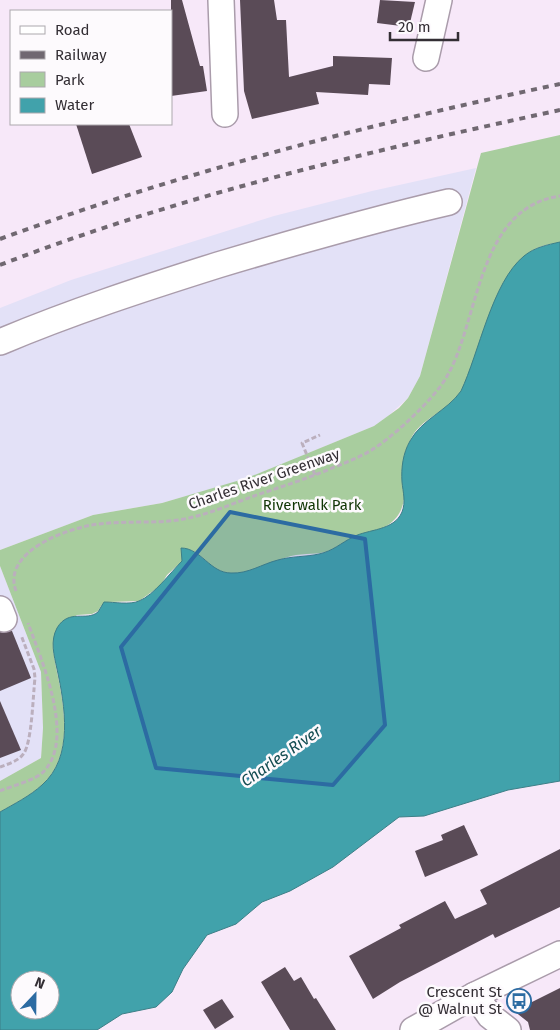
<svg xmlns="http://www.w3.org/2000/svg" width="560" height="1030" viewBox="0 0 560 1030" font-family="'Fira Sans',sans-serif">
<style>
.industrial{fill:#e3e1f7}
.green{fill:#a8cd9e}
.water{fill:#41a2ab;stroke:#3d7f87;fill-rule:evenodd}
.building{fill:#5a4b57}
.lines{fill:none;stroke-linecap:round;stroke-linejoin:round}
.minor-casing{stroke:#aa9cab;stroke-width:28}
.path{stroke:#bbafbd;stroke-width:3;stroke-dasharray:5 2.5;stroke-linecap:butt}
.minor{stroke:#fff;stroke-width:25}
.rail{stroke:#706871;stroke-width:4;stroke-dasharray:6 6;stroke-linecap:butt}
.marked{fill:#2c6ba2;fill-opacity:0.2;stroke:#2c6ba2;stroke-width:4;stroke-linejoin:round}
.labels{text-anchor:middle;dominant-baseline:central;stroke-width:5;stroke-linejoin:round;paint-order:stroke}
.street-label{font-size:15px;fill:#332e34;stroke:#fdfafd}
.park-label{font-size:15px;fill:#103504;stroke:#fdfafd}
.poi-label{font-size:15px;fill:#332e34;stroke:#fdfafd;text-anchor:end}
.water-label{font-size:16px;font-style:italic;fill:#144d52;stroke:#fdfafd}
</style>
<rect width="100%" height="100%" fill="#f7e8f9"/>
<g class="industrial">
<polygon points="476,168 420,376 408,398 387,417 374,426 248,478 162,503 93,515 0,550 0,308 71,280 274,216 372,191"/>
<polygon points="0,566 41,672 43,728 41,758 0,781"/>
</g>
<path class="green" d="M560 135V242C552 244 542 245 535 249 486 279 488 347 461 392 448 412 419 418 410 441 399 469 416 507 388 525 377 533 364 532 352 538 347 540 342 546 337 548 323 555 310 553 296 555 274 559 244 579 223 573 208 568 198 547 182 549V561L167 575 160 586 139 601 110 602 101 606 98 611 92 614 77 615 58 627C50 643 54 656 57 672 65 709 73 757 42 785 30 796 14 804 0 812V781L41 758 43 728 41 672 0 566V550L93 515 162 503 247 478 374 426 399 408 408 398 420 376 481 153Z"/>
<path class="water" d="M560 242V781L508 790 424 816 399 817 333 867 290 891 262 902 236 924 207 935 183 969 172 992 156 1007 122 1014 97 1030H0V812C14 804 30 796 42 785 74 757 65 706 57 669 54 655 50 641 57 628 69 608 86 622 98 612 100 609 102 605 104 602 114 602 130 605 139 601 154 595 170 573 182 561L181 548C201 548 210 573 231 573 248 574 262 564 278 560 292 556 306 557 319 554 333 551 341 543 353 537 368 529 394 531 402 512 406 502 403 492 402 482 401 468 403 453 410 441 422 419 447 411 461 391 479 353 492 282 524 256 535 247 547 245 560 242ZM20 980H50V1010H20Z"/>
<g class="building">
<polygon points="171,0 182,0 200,66 203,66 207,91 171,96"/>
<polygon points="240,0 274,0 277,20 286,20 289,77 333,66 333,56 392,58 390,85 369,84 368,95 316,92 319,104 252,119 244,91"/>
<polygon points="380,0 415,2 409,27 377,23"/>
<polygon points="76,124 129,124 142,157 92,174"/>
<polygon points="12,631 31,678 0,691 0,632"/>
<polygon points="0,701 21,750 0,758"/>
<polygon points="464,825 478,855 425,877 415,851 443,840 441,835"/>
<polygon points="560,849 560,907 495,938 493,934 400,982 373,999 349,956 401,928 399,925 445,901 455,919 487,904 480,890"/>
<polygon points="285,967 294,981 301,977 314,999 316,998 336,1030 290,1030 261,982"/>
<polygon points="560,988 560,1030 530,1030 528,1022 514,1011"/>
<polygon points="222,999 234,1017 215,1029 203,1010"/>
</g>
<g class="lines">
<defs>
<g id="minor">
<polyline points="221,0 225,114"/>
<polyline points="426,58 439,0"/>
<path d="M0 342C71 312 145 288 218 265 295 242 371 220 449 202"/>
<polyline points="0,609 4,619"/>
<polyline points="475,995 490,1016 508,1030"/>
<polyline points="413,1030 475,995 560,954"/>
</g>
</defs>
<use href="#minor" class="minor-casing"/>
<g class="path">
<polyline points="315,475 302,443 320,435"/>
<path d="M16 591C1 551 70 527 99 524 130 520 163 525 193 517 214 512 234 503 254 496 280 487 307 479 332 468 345 463 358 458 370 451 392 438 433 400 446 378 480 321 476 208 560 196"/>
<path d="M0 767C8 764 19 761 24 753 32 741 33 695 35 678L34 669 21 635"/>
<path d="M0 791C13 785 36 781 45 770 75 736 41 659 28 623"/>
</g>
<use href="#minor" class="minor"/>
<g class="rail">
<path d="M0 239C182 172 370 124 560 84"/>
<path d="M0 265C181 195 371 151 560 110"/>
</g>
</g>
<path class="marked" d="M230 512 365 539 385 725 333 785 156 768 121 647Z"/>
<defs>
<symbol id="bus-ring" viewBox="-11 -11 22 22"><circle r="9.5" fill="#fdfafd" stroke="#2c6ba2" stroke-width="1.5"/><path d="M-5-6H5V4H4V6H2V4H-2V6H-4V4H-5ZM-3.5-4V0h7V-4ZM-3.5 1.2v1.5H-2V1.2ZM2 1.2v1.5H3.5V1.2Z" fill="#2c6ba2"/></symbol>
</defs>
<g fill-rule="evenodd">
<use href="#bus-ring" x="505" y="987" width="28" height="28"/>
</g>
<g class="labels">
<g class="street-label">
<text transform="translate(264 479) rotate(-19)">Charles River Greenway</text>
</g>
<g class="park-label">
<text x="312" y="505">Riverwalk Park</text>
</g>
<g class="poi-label">
<text x="502" y="992">Crescent St<tspan x="502" dy="17">@ Walnut St</tspan></text>
</g>
<g class="water-label">
<text transform="translate(281 756) rotate(-35)">Charles River</text>
</g>
</g>
<rect x="10" y="10" width="162" height="115" fill="#fdfafd" stroke="#aca8ad"/>
<rect x="20" y="26" width="25" height="8" fill="#ffffff" stroke="#aca8ad"/>
<text x="55" y="35" font-size="15" fill="#332e34">Road</text>
<rect x="20" y="51" width="25" height="8" fill="#706871" stroke="#aca8ad"/>
<text x="55" y="60" font-size="15" fill="#332e34">Railway</text>
<rect x="20" y="72" width="25" height="15" fill="#a8cd9e" stroke="#aca8ad"/>
<text x="55" y="85" font-size="15" fill="#332e34">Park</text>
<rect x="20" y="98" width="25" height="15" fill="#41a2ab" stroke="#aca8ad"/>
<text x="55" y="110" font-size="15" fill="#332e34">Water</text>
<g transform="translate(35 995) rotate(22)"><circle r="24" fill="#fdfafd" stroke="#aca8ad"/>
<path d="M0-4L9 19L0 12L-9 19Z" fill="#2c6ba2"/>
<text y="-8" font-size="14" font-weight="bold" text-anchor="middle" fill="#332e34">N</text>
</g>
<path d="M390 32v8h68v-8" fill="none" stroke="#332e34" stroke-width="2.5"/>
<text x="398" y="32" font-size="15" fill="#332e34" stroke="#fdfafd" stroke-width="4" paint-order="stroke">20 m</text>
</svg>
